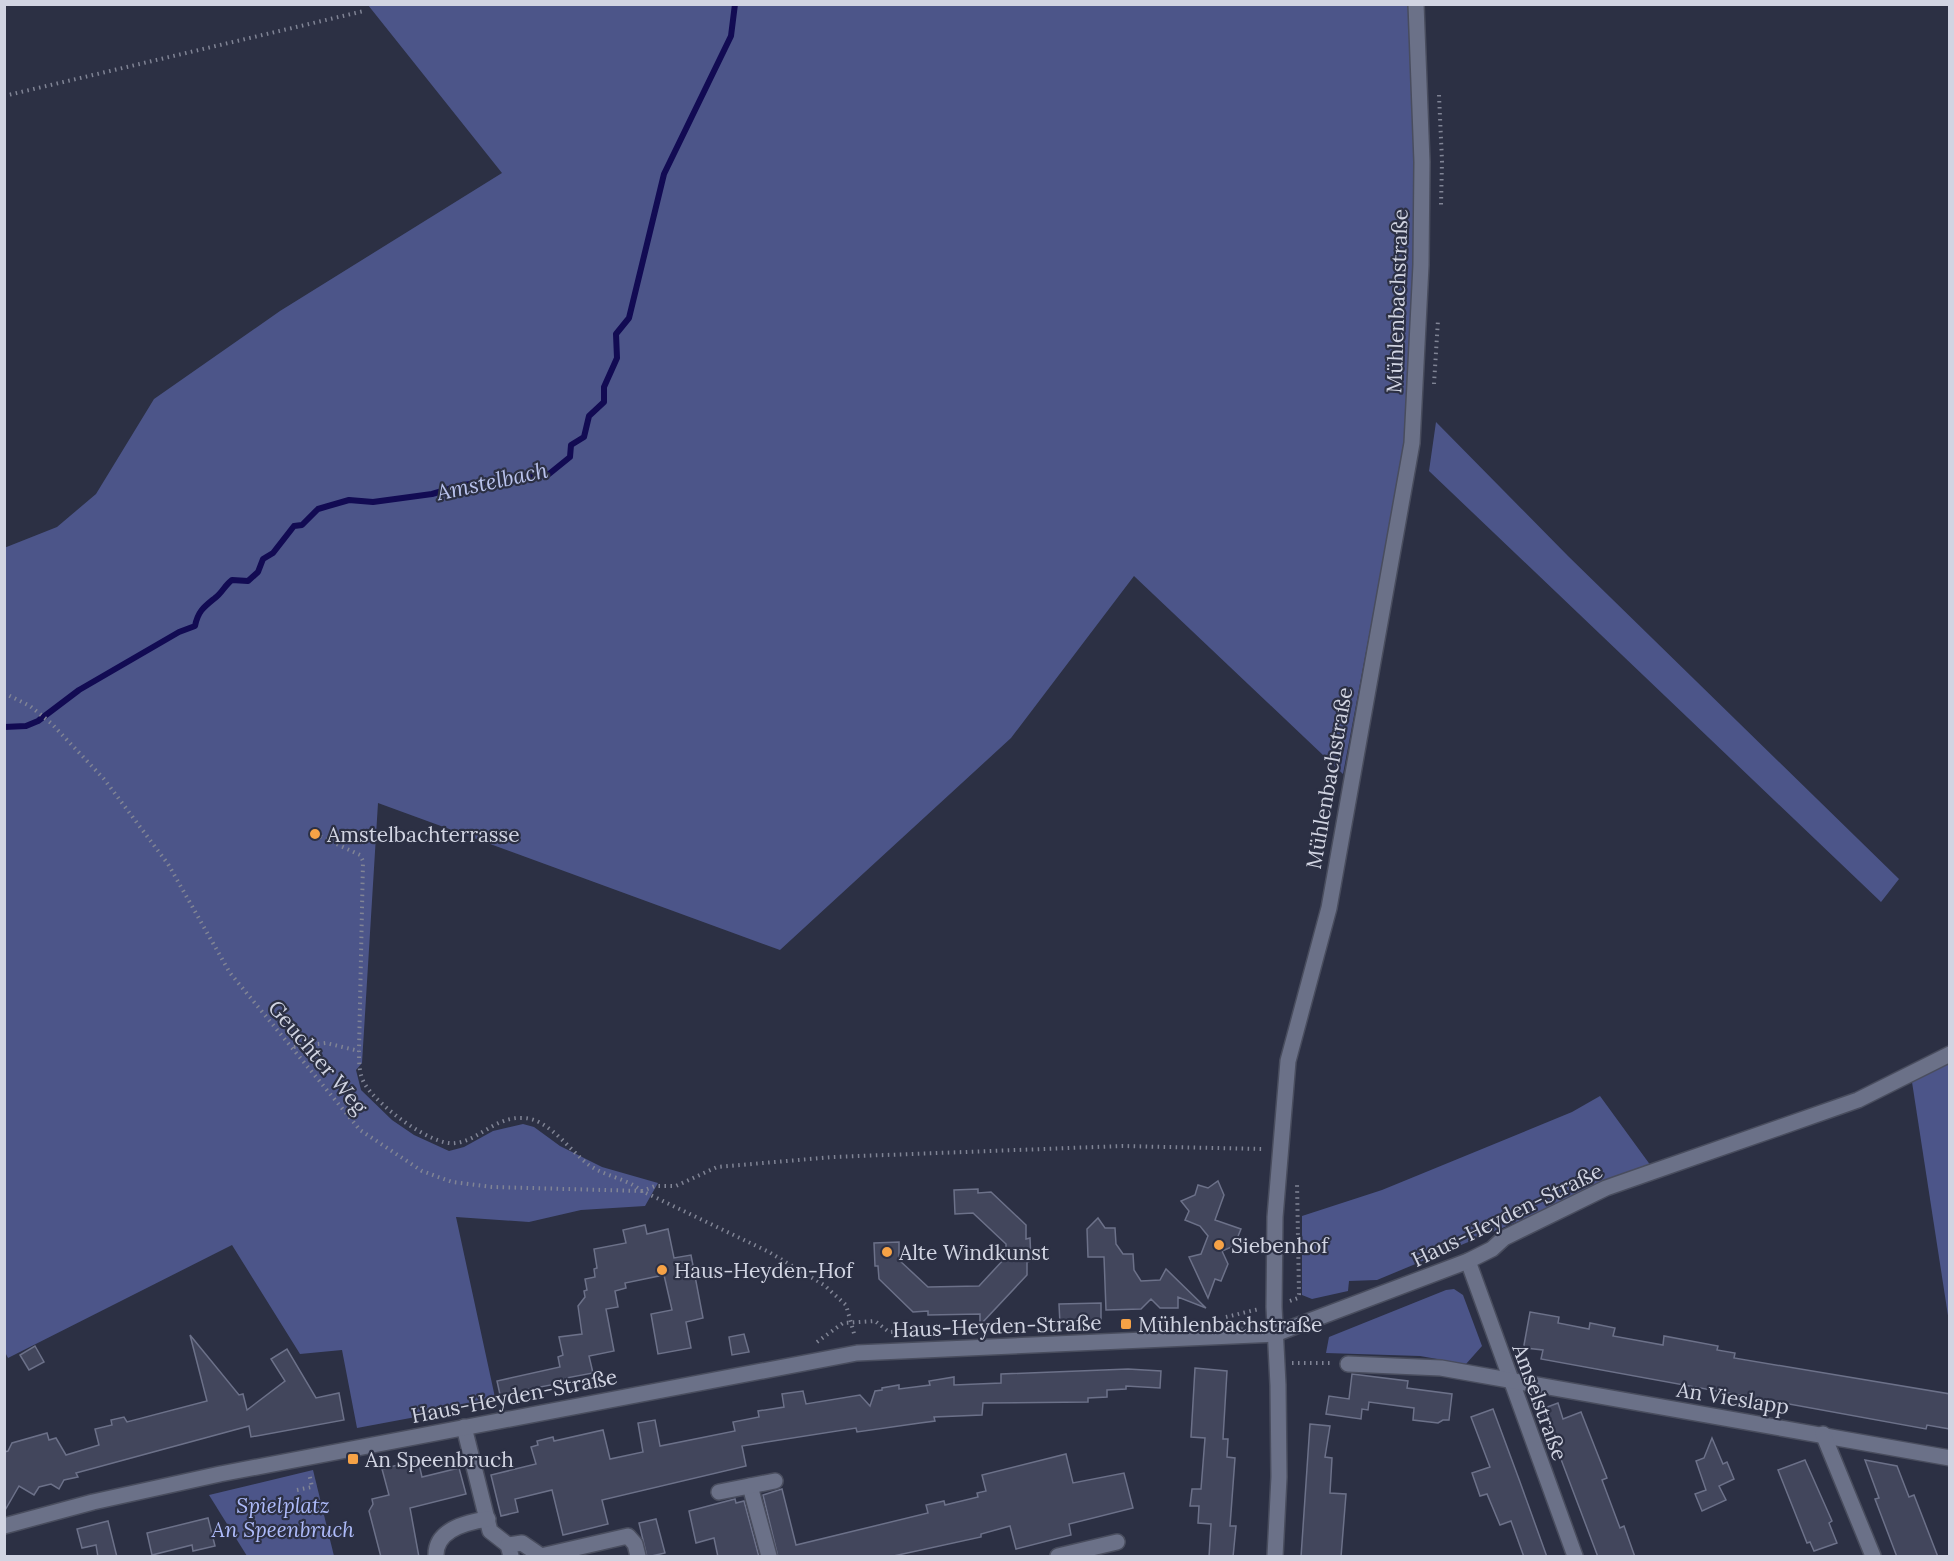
<svg xmlns="http://www.w3.org/2000/svg" width="1954" height="1561" viewBox="0 0 1954 1561" font-family="Lora,serif">
<style>
.green{fill:#4c5589}
.lines{fill:none;stroke-linecap:round;stroke-linejoin:round}
.stream{stroke:#120b53;stroke-width:6}
.building{fill:#42465c;stroke:#6c7189;stroke-width:1.5}
.street-casing{stroke:#494d5e;stroke-width:18}
.secondary-casing{stroke:#494d5e;stroke-width:18}
.path{stroke:#808495;stroke-width:4;stroke-dasharray:1.5 4.5;stroke-linecap:butt}
.street{stroke:#6b7188;stroke-width:15}
.secondary{stroke:#6b7188;stroke-width:15}
.poi-dot{fill:#f6a246;stroke:#2c3044;stroke-width:2}
.labels{text-anchor:middle;dominant-baseline:central;stroke-width:4.5;stroke-linejoin:round;paint-order:stroke}
.street-label{font-size:21px;fill:#d1d4e2;stroke:#2c3044}
.poi-label{font-size:21px;fill:#d1d4e2;stroke:#2c3044;text-anchor:start}
.park-label{font-size:21px;font-style:italic;fill:#aebbfa;stroke:#2c3044}
.water-label{font-size:22px;font-style:italic;fill:#b9c2ec;stroke:#2c3044}
</style>
<rect width="100%" height="100%" fill="#2c3044"/>
<g class="green">
<polygon points="368,5 1409,5 1417,160 1410,385 1403,455 1343,774 1134,576 1011,738 780,950 378,803 362,1063 356,1070 361,1090 392,1120 414,1135 449,1151 464,1147 493,1131 523,1124 534,1127 560,1146 602,1167 658,1183 645,1206 581,1210 529,1222 456,1217 496,1402 357,1428 342,1350 300,1354 232,1245 8,1358 4,1350 4,548 57,527 96,494 154,399 280,311 502,173"/>
<polygon points="1436,422 1568,556 1899,879 1881,902 1429,471"/>
<polygon points="1949,1060 1949,1322 1912,1082"/>
<polygon points="1600,1096 1651,1166 1377,1280 1349,1281 1348,1291 1312,1299 1302,1295 1302,1216 1382,1190 1572,1112"/>
<polygon points="1454,1289 1463,1295 1482,1346 1466,1364 1420,1356 1326,1353 1329,1337 1446,1290"/>
<polygon points="313,1470 334,1556 247,1556 209,1495"/>
</g>
<g class="lines">
<path class="stream" d="M4 727 26 726 38 721 79 690 179 632 195 626C198 611 204 607 215 598 222 593 225 585 232 580L248 581 258 572 263 559 273 553 294 526 302 525 318 509 349 500 373 502 432 494 463 485 549 474 570 457 571 445 584 437 589 416 604 402V387L617 358 616 334 629 318 664 174 731 36 735 4"/>
</g>
<g class="building">
<polygon points="1218,1181 1224,1195 1215,1220 1241,1229 1234,1246 1222,1251 1228,1264 1221,1281 1215,1279 1208,1298 1189,1257 1201,1254 1208,1236 1200,1226 1185,1220 1189,1211 1181,1201 1195,1195 1198,1185 1208,1188"/>
<polygon points="978,1189 978,1193 991,1192 1026,1225 1026,1239 1030,1238 1031,1261 1027,1262 1027,1275 980,1325 980,1314 928,1315 928,1311 913,1312 879,1279 878,1266 875,1266 874,1243 899,1242 899,1260 928,1287 979,1286 1006,1257 1006,1244 973,1213 955,1214 954,1190"/>
<polygon points="1098,1218 1105,1228 1115,1228 1116,1244 1123,1254 1133,1254 1134,1270 1141,1281 1160,1280 1166,1269 1206,1308 1178,1297 1178,1308 1160,1308 1151,1299 1141,1309 1106,1310 1104,1257 1088,1257 1087,1229"/>
<polygon points="645,1225 647,1234 668,1229 674,1258 691,1255 703,1318 686,1322 691,1348 658,1354 651,1314 672,1310 664,1275 625,1283 626,1288 615,1291 618,1307 606,1309 614,1351 589,1356 593,1373 566,1378 567,1382 529,1389 529,1393 501,1399 497,1381 560,1367 558,1357 563,1355 559,1337 582,1334 578,1306 585,1297 584,1291 587,1290 585,1279 595,1277 594,1269 597,1268 594,1249 626,1243 623,1230"/>
<polygon points="1101,1303 1101,1323 1060,1324 1059,1304"/>
<polygon points="1530,1312 1559,1317 1558,1323 1589,1329 1590,1323 1615,1328 1613,1336 1663,1345 1664,1336 1718,1346 1717,1350 1735,1353 1734,1358 1950,1394 1950,1429 1927,1425 1926,1429 1541,1359 1543,1350 1525,1348 1524,1345"/>
<polygon points="744,1334 749,1352 732,1355 729,1337"/>
<polygon points="190,1335 239,1395 243,1394 247,1410 285,1381 271,1359 287,1349 316,1398 339,1393 344,1420 251,1437 249,1426 76,1473 78,1477 64,1480 59,1489 51,1484 39,1487 34,1495 19,1486 4,1512 4,1452 8,1451 12,1443 47,1433 49,1440 56,1438 66,1455 99,1445 95,1429 112,1425 111,1420 124,1417 127,1422 207,1401"/>
<polygon points="35,1346 44,1362 29,1370 20,1355"/>
<polygon points="1195,1368 1227,1371 1223,1439 1228,1439 1227,1457 1235,1458 1230,1526 1236,1526 1233,1557 1209,1557 1211,1524 1198,1523 1199,1506 1190,1506 1192,1489 1201,1489 1205,1438 1191,1437"/>
<polygon points="1128,1369 1161,1371 1160,1388 1126,1386 1126,1389 1107,1390 1107,1397 1088,1398 1088,1402 983,1403 982,1415 934,1417 935,1421 920,1423 857,1432 856,1428 742,1446 746,1466 602,1500 608,1524 563,1535 552,1490 515,1499 518,1512 501,1516 491,1475 536,1464 531,1447 538,1445 537,1441 553,1437 554,1441 603,1430 610,1459 643,1452 638,1423 655,1420 660,1446 735,1431 733,1422 759,1417 758,1411 784,1407 782,1394 803,1391 806,1404 860,1395 870,1406 875,1391 882,1390 882,1388 899,1385 899,1389 930,1385 929,1381 954,1377 954,1385 1001,1383 1001,1374"/>
<polygon points="1352,1374 1408,1381 1407,1388 1452,1394 1449,1420 1443,1420 1438,1423 1413,1420 1414,1408 1369,1402 1368,1410 1362,1409 1361,1419 1326,1414 1329,1396 1349,1399"/>
<polygon points="1558,1403 1563,1419 1581,1412 1607,1478 1602,1480 1620,1528 1624,1526 1635,1557 1598,1557 1542,1409"/>
<polygon points="1493,1409 1520,1482 1547,1557 1524,1557 1511,1521 1500,1525 1487,1494 1480,1496 1472,1473 1490,1467 1471,1417"/>
<polygon points="1310,1424 1330,1426 1325,1457 1332,1458 1330,1493 1346,1494 1341,1557 1301,1557"/>
<polygon points="1712,1438 1723,1464 1727,1462 1734,1479 1719,1486 1726,1500 1702,1511 1695,1494 1706,1490 1696,1461 1704,1458"/>
<polygon points="1066,1454 1073,1483 1124,1473 1133,1508 1069,1524 1071,1535 1016,1549 1010,1526 981,1534 981,1537 889,1557 778,1557 763,1495 782,1489 796,1545 928,1513 926,1505 944,1501 945,1505 978,1497 977,1493 986,1491 982,1475"/>
<polygon points="418,1460 422,1477 459,1468 466,1494 410,1508 419,1557 381,1557 369,1511 373,1504 372,1499 389,1495 382,1469"/>
<polygon points="1805,1460 1832,1521 1829,1523 1837,1543 1814,1551 1810,1542 1807,1543 1778,1470"/>
<polygon points="1865,1460 1897,1466 1909,1497 1914,1495 1938,1557 1897,1557 1875,1499 1879,1498"/>
<polygon points="735,1499 736,1503 744,1501 759,1557 718,1557 714,1538 696,1543 689,1511"/>
<polygon points="208,1518 215,1546 193,1551 192,1545 152,1555 147,1533"/>
<polygon points="656,1519 665,1553 647,1557 639,1523"/>
<polygon points="108,1521 117,1557 98,1557 96,1545 82,1548 77,1529"/>
</g>
<g class="lines">
<defs>
<g id="street">
<polyline points="1468,1261 1575,1556"/>
<polyline points="1348,1364 1441,1368 1950,1458"/>
<polyline points="464,1427 490,1531 508,1545 511,1556"/>
<polyline points="1823,1434 1873,1556"/>
<polyline points="750,1486 769,1556"/>
<polyline points="719,1492 775,1481"/>
<polyline points="4,1526 93,1502 220,1474 857,1353 1275,1334 1468,1261 1492,1249 1504,1238 1606,1188 1858,1100 1950,1054"/>
<polyline points="508,1545 522,1543 541,1556 628,1536 635,1544 638,1556"/>
<path d="M436 1556C435 1530 467 1522 488 1519"/>
<polyline points="1058,1556 1117,1542"/>
</g>
<polyline id="secondary" points="1275,1556 1279,1477 1278,1385 1274,1307 1275,1217 1288,1061 1329,908 1412,443 1421,265 1422,162 1416,4"/>
</defs>
<use href="#street" class="street-casing"/>
<use href="#secondary" class="secondary-casing"/>
<g class="path">
<polyline points="1439,95 1442,161 1441,205"/>
<polyline points="4,96 364,11"/>
<polyline points="1434,384 1438,320"/>
<polyline points="4,693 30,706 51,723 104,779 168,864 230,973 360,1130 422,1171 452,1182 492,1187 642,1191 769,1252 824,1285 846,1305 855,1337"/>
<path d="M315 834 360 855 363 861 359 1051C359 1063 359 1076 366 1086 379 1106 432 1147 456 1143 480 1140 495 1116 524 1118 549 1119 570 1151 589 1165 606 1177 626 1178 642 1191L655 1186H676L717 1167 833 1157 1122 1146 1264 1149"/>
<polyline points="294,1047 326,1043 359,1051"/>
<polyline points="1290,1301 1298,1298 1299,1294 1297,1182"/>
<polyline points="1226,1317 1259,1309"/>
<polyline points="817,1342 843,1323 875,1321 889,1332 908,1331"/>
<polyline points="1292,1363 1333,1363"/>
<polyline points="297,1490 312,1487 309,1473"/>
</g>
<use href="#street" class="street"/>
<use href="#secondary" class="secondary"/>
</g>
<g class="poi-dot">
<circle cx="315" cy="834" r="6"/>
<circle cx="1219" cy="1245" r="6"/>
<circle cx="887" cy="1252" r="6"/>
<circle cx="662" cy="1270" r="6"/>
<rect x="1120" y="1318" width="12" height="12" rx="3"/>
<rect x="347" y="1453" width="12" height="12" rx="3"/>
</g>
<g class="labels">
<g class="street-label">
<text transform="translate(1397 301) rotate(-88)">Mühlenbachstraße</text>
<text transform="translate(1329 778) rotate(-80)">Mühlenbachstraße</text>
<text transform="translate(318 1057) rotate(50)">Geuchter Weg</text>
<text transform="translate(1507 1215) rotate(-26)">Haus-Heyden-Straße</text>
<text transform="translate(997 1326) rotate(-2)">Haus-Heyden-Straße</text>
<text transform="translate(514 1396) rotate(-11)">Haus-Heyden-Straße</text>
<text transform="translate(1733 1398) rotate(9)">An Vieslapp</text>
<text transform="translate(1540 1402) rotate(70)">Amselstraße</text>
</g>
<g class="poi-label">
<text x="327" y="834">Amstelbachterrasse</text>
<text x="1231" y="1245">Siebenhof</text>
<text x="899" y="1252">Alte Windkunst</text>
<text x="674" y="1270">Haus-Heyden-Hof</text>
<text x="1138" y="1324">Mühlenbachstraße</text>
<text x="365" y="1459">An Speenbruch</text>
</g>
<g class="park-label">
<text x="283" y="1505">Spielplatz<tspan x="283" dy="24">An Speenbruch</tspan></text>
</g>
<g class="water-label">
<text transform="translate(492 481) rotate(-12)">Amstelbach</text>
</g>
</g>
<rect width="1954" height="1561" fill="none" stroke="#d1d4e2" stroke-width="12"/>
</svg>
